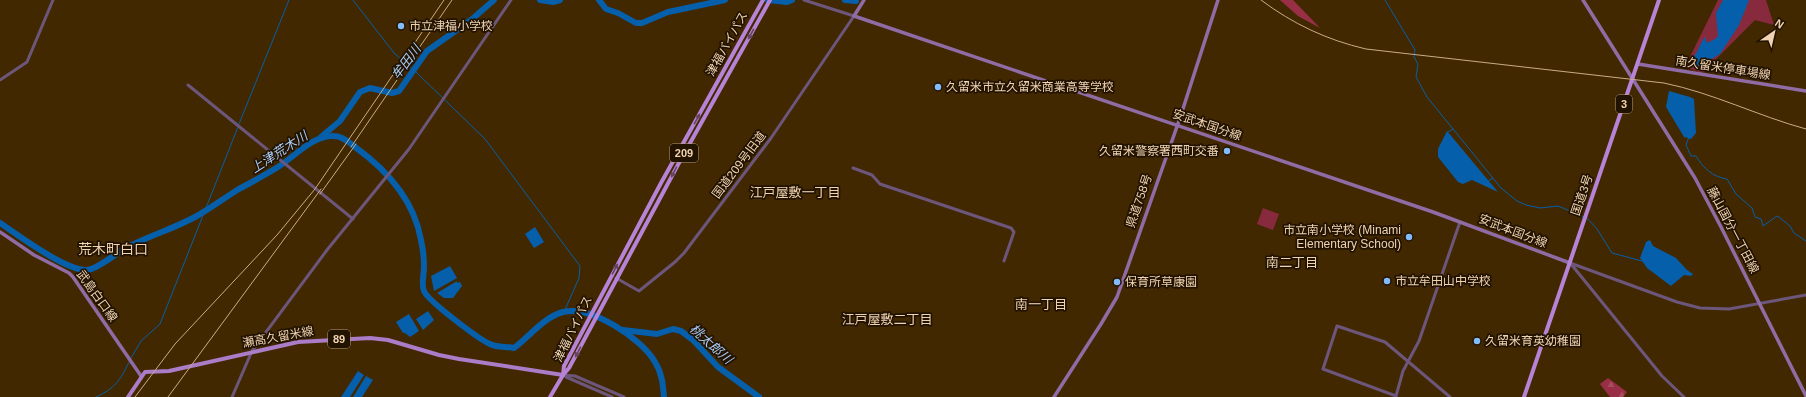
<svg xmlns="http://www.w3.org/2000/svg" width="1806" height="397" viewBox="0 0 1806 397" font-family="Helvetica,'Noto Sans JP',sans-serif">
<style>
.forest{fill:url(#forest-firs)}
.park{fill:#872a3e}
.water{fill:#055faa}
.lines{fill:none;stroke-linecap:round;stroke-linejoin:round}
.stream{stroke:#055faa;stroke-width:1}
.river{stroke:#055faa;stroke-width:6}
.tertiary{stroke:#6d567b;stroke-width:3}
.secondary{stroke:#906ca6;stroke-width:3.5}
.primary{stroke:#ab7cc7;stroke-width:4}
.trunk{stroke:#b783d6;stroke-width:4}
.rail{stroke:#c8ac8a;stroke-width:1}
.oneway{fill:#654560}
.poi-dot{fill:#83bcfb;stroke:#221200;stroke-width:1.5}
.labels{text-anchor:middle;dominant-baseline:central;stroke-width:3.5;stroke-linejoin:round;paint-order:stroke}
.shield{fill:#221200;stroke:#b2997d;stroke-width:1}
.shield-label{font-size:11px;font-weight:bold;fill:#efd3b2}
.poi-label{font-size:12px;fill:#efd3b2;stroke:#221200;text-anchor:start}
.street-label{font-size:12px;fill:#efd3b2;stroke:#221200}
.water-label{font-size:13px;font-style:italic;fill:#a9ccf4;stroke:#221200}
.neighbourhood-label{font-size:13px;fill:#efd3b2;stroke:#221200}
.quarter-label{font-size:14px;fill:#efd3b2;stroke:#221200}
</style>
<defs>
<pattern id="forest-firs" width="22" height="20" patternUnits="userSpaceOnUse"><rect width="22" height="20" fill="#992f46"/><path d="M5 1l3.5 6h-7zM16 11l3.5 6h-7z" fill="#a84c5e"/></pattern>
</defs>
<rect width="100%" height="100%" fill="#422800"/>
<g class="forest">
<polygon points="1280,0 1293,0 1320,28 1298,16"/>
<polygon points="1608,378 1627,392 1623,397 1610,397 1600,384"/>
</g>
<g class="park">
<polygon points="1718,0 1766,0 1774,25 1755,20 1702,73 1685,67"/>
<polygon points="1263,208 1279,214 1273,230 1257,224"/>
</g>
<g class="water">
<path d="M1723 0H1749L1739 25 1720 54 1698 67 1693 65 1691 60C1698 53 1699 45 1705 37L1707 43 1715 39 1718 36 1716 13Z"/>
<polygon points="1669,91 1690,97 1694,99 1696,133 1691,139 1684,137 1666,107"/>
<polygon points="1447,131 1498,192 1472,180 1463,184 1458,182 1438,157 1438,149"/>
<polygon points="535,227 544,242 534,248 525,234"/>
<polygon points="1650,240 1653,246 1676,258 1687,270 1693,274 1691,276 1684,275 1671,286 1647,268 1640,258 1646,242"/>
<polygon points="450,266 457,278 434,291 431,276"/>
<polygon points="457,281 457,283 460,282 462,286 453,298 444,298 437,293"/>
<polygon points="428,311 434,320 423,330 416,319"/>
<polygon points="409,314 419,331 410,337 405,333 403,333 396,322"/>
<polygon points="358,371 364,375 350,397 341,397"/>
<polygon points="366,376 373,380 362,397 353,397"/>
</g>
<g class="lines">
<g class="stream">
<polyline points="353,0 394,53 416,72 485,139 580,266 579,278 564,312"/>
<polyline points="1385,0 1415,50 1414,57 1418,64 1416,77 1427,97 1501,188 1517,201 1526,205 1540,208 1558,206 1584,217"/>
<polyline points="239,124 289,0"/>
<polyline points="1448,132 1453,129"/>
<path d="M1689 137 1686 145 1691 156H1696C1703 168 1713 177 1727 179L1736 194 1752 208 1755 217 1761 219 1763 226 1777 216 1779 217 1790 226 1794 233 1806 241"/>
<polyline points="1488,181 1493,178"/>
<polyline points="1587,218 1597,229 1612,253 1642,261"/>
<polyline points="131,358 141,341 160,324 238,127"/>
<path d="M96 397C115 388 120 381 129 362"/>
</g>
<g class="river">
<polyline points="540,0 553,2 560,0"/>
<polyline points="599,0 606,9 618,13 636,23 642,23 668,12 725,0"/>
<polyline points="768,0 787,2 792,0"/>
<polyline points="845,0 856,1"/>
<polyline points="321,137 340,121 360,92 370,88 392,93 399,91 427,51 471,20 494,0"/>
<path d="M0 223C18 235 66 271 87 270 98 269 116 253 126 248 148 236 173 229 195 217 210 209 224 198 239 189 252 182 265 175 278 167 294 157 313 135 334 136 342 136 349 142 355 147 387 170 414 200 421 240 423 249 424 258 424 267 424 275 421 285 424 291 428 301 480 340 490 344 498 348 506 346 514 348 529 337 544 317 563 312 591 305 641 338 655 362 662 373 663 385 664 397"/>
<polyline points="623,330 657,334 673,329 681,331 693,340 718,367 759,397"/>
</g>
<g class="tertiary">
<polyline points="0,80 27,62 53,0"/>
<polyline points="188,85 353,219"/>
<polyline points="853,168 872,175 880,184 1011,228 1014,232 1004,261"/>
<polyline points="1570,263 1677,302 1700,308 1729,309 1806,295"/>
<polyline points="1571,264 1662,376 1684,397"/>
<polyline points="616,278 639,291 675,262 684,253 771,138 854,16 804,0"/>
<polyline points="563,375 575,376 624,397"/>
<polyline points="566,377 612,397"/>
<polyline points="1396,396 1323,369 1337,326 1385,342 1450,397"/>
<polyline points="1396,396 1403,371 1419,341 1460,222"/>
<polyline points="232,397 252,351 327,250 409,149 511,0"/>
</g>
<g class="secondary">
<polyline points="864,0 854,16 1433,212 1570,263"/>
<polyline points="1583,0 1695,178 1721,227 1806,396"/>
<polyline points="1638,64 1806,91"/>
<polyline points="0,232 34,255 69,273 73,277 141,376"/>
<polyline points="1054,397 1101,324 1117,297 1180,118 1218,0"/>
</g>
<polyline class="primary" points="128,397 145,372 169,371 298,342 370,338 388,340 439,355 459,359 563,375"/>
<g class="trunk">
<polyline points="563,375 564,366 661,183 763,0"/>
<polyline points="550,397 563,375 569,368 680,161 770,0"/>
<polyline points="1524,397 1659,0"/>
</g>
<g class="rail">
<path d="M1261 0C1293 24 1327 40 1366 49L1664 83C1713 93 1758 116 1806 129"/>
<polyline points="351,147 452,0"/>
<polyline points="320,194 356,144"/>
<polyline points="135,397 175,344 277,235 315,189 444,0"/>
<polyline points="168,397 321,189"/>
</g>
</g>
<defs><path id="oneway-solid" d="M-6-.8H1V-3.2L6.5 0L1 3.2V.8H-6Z"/></defs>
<g class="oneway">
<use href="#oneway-solid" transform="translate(751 34) rotate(119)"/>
<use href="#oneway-solid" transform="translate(697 119) rotate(-61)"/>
<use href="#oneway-solid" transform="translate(674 172) rotate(118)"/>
<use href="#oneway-solid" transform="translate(615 269) rotate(-62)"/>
<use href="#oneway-solid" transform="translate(578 352) rotate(118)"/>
</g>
<g class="poi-dot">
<circle cx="401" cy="26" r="4"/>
<circle cx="938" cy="87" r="4"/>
<circle cx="1227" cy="151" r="4"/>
<circle cx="1409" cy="237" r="4"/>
<circle cx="1387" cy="281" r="4"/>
<circle cx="1117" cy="282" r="4"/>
<circle cx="1477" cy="341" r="4"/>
</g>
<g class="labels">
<g class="shield">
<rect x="1616" y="95" width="16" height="18" rx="3"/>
<rect x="670" y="144" width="28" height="18" rx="3"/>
<rect x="328" y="330" width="22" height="18" rx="3"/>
</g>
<g class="shield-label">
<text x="1624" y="104">3</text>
<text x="684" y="153">209</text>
<text x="339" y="339">89</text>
</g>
<g class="poi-label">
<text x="409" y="26">市立津福小学校</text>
<text x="946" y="87">久留米市立久留米商業高等学校</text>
<text x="1219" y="151" text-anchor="end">久留米警察署西町交番</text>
<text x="1401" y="230" text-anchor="end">市立南小学校 (Minami<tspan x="1401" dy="14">Elementary School)</tspan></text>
<text x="1395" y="281">市立牟田山中学校</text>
<text x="1125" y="282">保育所草康園</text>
<text x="1485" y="341">久留米育英幼稚園</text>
</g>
<g class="street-label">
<text transform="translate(727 44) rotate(-61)">津福バイパス</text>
<text transform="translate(1723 68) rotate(9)">南久留米停車場線</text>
<text transform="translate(1207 125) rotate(19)">安武本国分線</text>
<text transform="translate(739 165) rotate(-53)">国道209号旧道</text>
<text transform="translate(1582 195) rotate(-71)">国道3号</text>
<text transform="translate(1139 201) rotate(-71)">県道758号</text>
<text transform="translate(1733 230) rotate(62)">藤山国分一丁田線</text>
<text transform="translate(1513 231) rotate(21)">安武本国分線</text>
<text transform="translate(97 296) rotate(54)">武島白口線</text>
<text transform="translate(573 329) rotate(-64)">津福バイパス</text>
<text transform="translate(278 337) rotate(-10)">瀬高久留米線</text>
</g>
<g class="water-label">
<text transform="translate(406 62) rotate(-53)">牟田川</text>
<text transform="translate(279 152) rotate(-33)">上津荒木川</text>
<text transform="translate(711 344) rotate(42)">桃太郎川</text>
</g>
<g class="neighbourhood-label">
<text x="795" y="192">江戸屋敷一丁目</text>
<text x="1292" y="262">南二丁目</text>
<text x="1041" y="304">南一丁目</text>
<text x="887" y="319">江戸屋敷二丁目</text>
</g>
<g class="quarter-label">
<text x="113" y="249">荒木町白口</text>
</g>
</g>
<g transform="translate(1774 32) rotate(34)" stroke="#221200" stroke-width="3" paint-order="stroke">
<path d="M0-3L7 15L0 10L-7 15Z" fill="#efd3b2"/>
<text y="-6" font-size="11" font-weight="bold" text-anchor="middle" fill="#efd3b2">N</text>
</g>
</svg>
